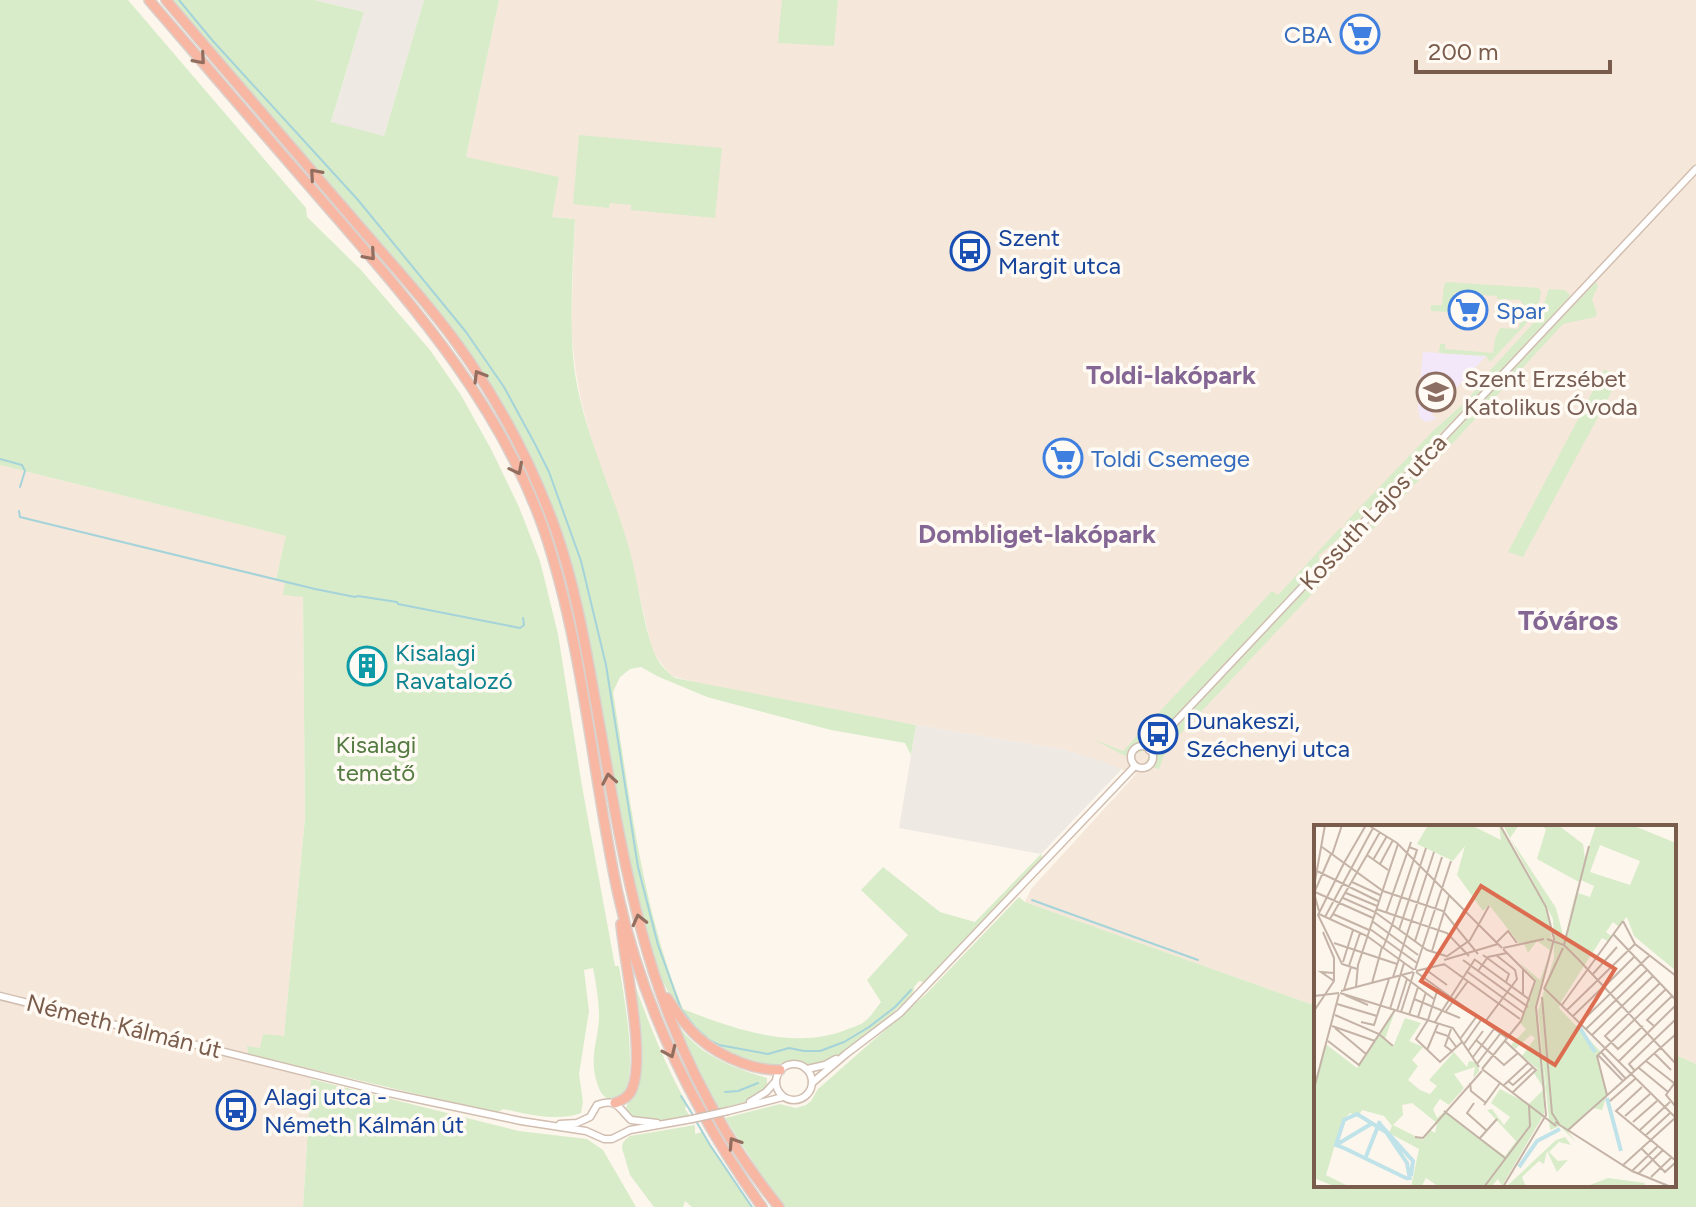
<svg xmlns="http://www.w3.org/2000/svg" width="1696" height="1207" viewBox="0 0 1696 1207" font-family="Figtree,sans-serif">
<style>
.residential{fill:#f5e8da}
.industrial{fill:#efe9e4}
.education{fill:#f3e8fa}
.green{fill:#d8ecc9}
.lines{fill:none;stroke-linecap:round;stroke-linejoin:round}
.stream{stroke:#a5d3da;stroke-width:2}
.minor-casing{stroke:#d1beb0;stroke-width:9}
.highway-casing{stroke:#dad1cd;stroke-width:12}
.minor{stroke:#fff;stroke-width:6}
.highway{stroke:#f7b7a3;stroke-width:9}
.minor-bridge-casing{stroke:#d1beb0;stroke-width:9;stroke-linecap:butt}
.minor-bridge{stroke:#fff;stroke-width:6}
.oneway{stroke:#936e5e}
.labels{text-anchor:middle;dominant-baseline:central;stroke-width:7;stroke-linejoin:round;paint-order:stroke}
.shop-label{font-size:24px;fill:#366cbe;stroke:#fffaf3;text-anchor:start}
.transit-label{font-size:24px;fill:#164399;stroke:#fffaf3;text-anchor:start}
.education-label{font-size:24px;fill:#785e54;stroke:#fffaf3;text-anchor:start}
.street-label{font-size:24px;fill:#7a5c4d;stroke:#fffaf3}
.culture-label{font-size:24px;fill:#0d838f;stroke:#fffaf3;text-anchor:start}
.park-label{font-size:24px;fill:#537a41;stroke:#fffaf3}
.neighbourhood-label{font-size:26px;font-weight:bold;fill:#846695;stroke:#fffaf3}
.quarter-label{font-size:28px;font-weight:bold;fill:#846695;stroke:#fffaf3}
.inset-river{fill:none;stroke:#bfe3e8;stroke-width:4}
.inset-road{fill:none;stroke:#c5b3a7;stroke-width:2}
.view{fill:#dc6d51;fill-opacity:0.15;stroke:#dc6d51;stroke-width:4}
.inset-edge{fill:none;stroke:#7a5c4d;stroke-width:4}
</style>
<rect width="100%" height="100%" fill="#fdf6ec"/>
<g class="residential">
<polygon points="499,0 1696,0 1696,1064 1674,1054 1674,827 1316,827 1316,1006 1025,902 1031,889 1136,774 1061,749 916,725 714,687 671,676 653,653 628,546 594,450 581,401 575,367 571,326 575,219 552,217 466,157"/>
<polygon points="0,465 287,536 276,578 285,581 303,597 305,818 284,1037 260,1049 247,1047 249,1054 314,1069 311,1079 303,1207 0,1207"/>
</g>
<g class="industrial">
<polygon points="314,0 424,0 384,136 331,123 364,12"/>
<polygon points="916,725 1061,749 1099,760 1122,769 1041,854 899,828"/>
</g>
<polygon class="education" points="1423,352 1486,356 1432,414 1436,419 1426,422 1420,418 1418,407"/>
<g class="green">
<path d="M0 0H128L306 208 307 217 361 270 430 350 461 395 491 449 519 507 540 561 558 634 582 786 615 966H619C621 981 649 1115 607 1098 601 1095 599 1089 597 1083 588 1054 600 1039 599 1011 598 997 596 982 593 968L584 970 589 1011 579 1074 583 1102 581 1113C556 1122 528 1114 503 1109L497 1113 248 1054 247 1046 260 1048 263 1034 284 1036 305 818 303 597 283 595 285 581 276 579 286 536 0 465Z"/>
<path d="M173 0H314L364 12 331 122 384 136 424 0H499L466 157 559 177 552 217 575 219C573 267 569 317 574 366 582 430 612 487 629 548 638 581 642 617 653 650 656 660 666 672 675 678L916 725 911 755 905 743 831 730 707 697 659 677 641 667 630 669 620 677 613 692C630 798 642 908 683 1009 733 1029 796 1051 848 1029 853 1027 861 1025 865 1021 871 1017 876 1008 881 1002L867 980 908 935 861 890 883 867 940 912 975 922 1041 854 1042 858 926 981 923 982 919 981 914 987V990L911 996 866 1038 830 1060 811 1066 793 1060 781 1063 774 1068 759 1066 709 1045 678 1011 658 972 627 857 617 790 602 725 579 601 508 418 401 270Z"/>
<polygon points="782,0 838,0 834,46 778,43"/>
<polygon points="579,135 722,148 715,218 631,210 631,205 610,203 609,208 573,204"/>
<polygon points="1447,282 1539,288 1541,293 1536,313 1490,362 1486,356 1439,353 1440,344 1445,344 1445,349 1493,353 1495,339 1500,328 1518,329 1522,319 1527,319 1527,305 1523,305 1520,300 1497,299 1497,296 1454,293 1453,308 1449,308 1449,312 1431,311 1431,305 1442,305 1444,285"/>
<polygon points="1596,282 1598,286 1592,299 1597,314 1595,317 1563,324 1378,524 1361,541 1356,538 1371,525 1383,511 1385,512 1391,506 1389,504 1431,455"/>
<polygon points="1549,289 1565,290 1570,295 1569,298 1349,530 1344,524 1434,430 1462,405 1485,380 1484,377 1539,317"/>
<polygon points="1604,370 1621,374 1523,557 1508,552"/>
<polygon points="1341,527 1346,532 1318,556 1320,560 1313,570 1169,725 1166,723 1160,730 1158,729 1153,733 1156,736 1141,752 1125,756 1093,739 1123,751 1272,591 1278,595"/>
<polygon points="1353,539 1358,545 1167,748 1159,769 1148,766 1146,762 1149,755"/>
<polygon points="1019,897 1025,902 1316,1006 1316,1185 1674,1185 1674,1054 1696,1064 1696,1207 785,1207 773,1193 725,1118 780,1104 796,1108 806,1105 811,1101 818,1089 926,994"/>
<path d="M631 974C647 1019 664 1063 687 1104L685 1109 690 1116C670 1120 651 1123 631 1118L625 1110 635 1087Z"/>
<path d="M674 1019C679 1026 684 1034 691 1040 711 1060 741 1070 767 1078V1088L746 1102 719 1109 685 1046Z"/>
<polygon points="311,1079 519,1131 587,1139 603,1150 636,1207 303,1207"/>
<path d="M695 1125V1134L702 1132 751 1207H692L685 1201 683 1207H654L630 1175 622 1148C622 1142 626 1139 630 1136Z"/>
</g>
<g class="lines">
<g class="stream">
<polyline points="179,0 212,40 358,200 466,332 504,387 535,444 549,472 581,561 606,665 638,867 658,945 681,1009 695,1027 709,1040 719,1045 768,1054 789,1048 804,1051 820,1051 844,1042 869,1027 895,1007 911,990"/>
<polyline points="0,459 22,465 25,471 20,487"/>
<polyline points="19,511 20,517 28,519 315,589 355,597 358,596 397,602 398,604 520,628 524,625 523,618"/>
<polyline points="1032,900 1198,960"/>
<polyline points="725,1092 738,1091 758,1083"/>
<polyline points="681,1096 693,1115"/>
<polyline points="696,1121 710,1145 752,1207"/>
</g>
<defs>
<g id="minor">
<circle cx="1142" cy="757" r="11"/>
<polyline points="1149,750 1696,169"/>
<polyline points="0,996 389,1093 521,1121 586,1131 604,1139 612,1139 630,1130 692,1119"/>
<circle cx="794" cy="1082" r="18"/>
<polyline points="807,1069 825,1065 836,1059"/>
<polyline points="812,1083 846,1054 900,1013 1135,766"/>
<polyline points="750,1102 766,1092 775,1082"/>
<polyline points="728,1111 783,1097"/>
<path d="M560 1124 577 1123 590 1117 597 1105C617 1097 619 1109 631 1120L657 1123"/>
</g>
<g id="highway">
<path d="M149 0C209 70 270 141 331 211 416 309 502 407 545 533 584 650 592 774 618 894 643 1008 694 1112 762 1207"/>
<path d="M166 0C224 69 283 137 342 206 385 257 432 306 470 362 505 413 534 470 555 528 579 596 589 668 602 738 613 802 624 866 641 929 667 1029 714 1127 779 1207"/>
<path d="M667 998C688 1031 705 1049 742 1063 755 1068 766 1070 780 1070"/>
<path d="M615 1103C621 1101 626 1099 630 1093 648 1064 624 961 621 924"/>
</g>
</defs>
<use href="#minor" class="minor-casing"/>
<use href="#highway" class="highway-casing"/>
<use href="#minor" class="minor"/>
<use href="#highway" class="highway"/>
<defs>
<polyline id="minor-bridge" points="692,1119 728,1111"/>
</defs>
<use href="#minor-bridge" class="minor-bridge-casing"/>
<use href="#minor-bridge" class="minor-bridge"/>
</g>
<defs><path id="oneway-chevron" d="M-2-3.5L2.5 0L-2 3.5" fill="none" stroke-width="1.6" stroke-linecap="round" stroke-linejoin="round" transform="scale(2)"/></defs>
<g class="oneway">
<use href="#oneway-chevron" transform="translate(200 59) rotate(49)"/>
<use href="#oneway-chevron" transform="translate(315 174) rotate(-131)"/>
<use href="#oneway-chevron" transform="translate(370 255) rotate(49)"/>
<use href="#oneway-chevron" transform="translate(479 376) rotate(-121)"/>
<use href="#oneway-chevron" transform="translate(517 469) rotate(63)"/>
<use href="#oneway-chevron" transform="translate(609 779) rotate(-100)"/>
<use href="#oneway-chevron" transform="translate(639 920) rotate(-104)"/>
<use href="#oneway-chevron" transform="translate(670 1052) rotate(66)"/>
<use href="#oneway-chevron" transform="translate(734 1143) rotate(-123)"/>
</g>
<defs>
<symbol id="supermarket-ring" viewBox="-11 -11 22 22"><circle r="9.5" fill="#fffaf3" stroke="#3f7fe0" stroke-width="1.5"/><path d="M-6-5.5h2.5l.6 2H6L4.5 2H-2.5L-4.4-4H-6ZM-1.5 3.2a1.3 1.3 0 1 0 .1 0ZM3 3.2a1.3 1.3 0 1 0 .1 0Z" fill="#3f7fe0"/></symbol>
<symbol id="bus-ring" viewBox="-11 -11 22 22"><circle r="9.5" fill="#fffaf3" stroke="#1a4fb4" stroke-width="1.5"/><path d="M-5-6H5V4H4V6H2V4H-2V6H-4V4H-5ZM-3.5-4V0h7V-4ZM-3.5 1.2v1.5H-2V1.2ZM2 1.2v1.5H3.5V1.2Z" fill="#1a4fb4"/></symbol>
<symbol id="school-ring" viewBox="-11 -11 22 22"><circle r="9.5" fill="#fffaf3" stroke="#8d6e63" stroke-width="1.5"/><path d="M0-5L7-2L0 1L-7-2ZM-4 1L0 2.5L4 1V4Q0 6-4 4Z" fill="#8d6e63"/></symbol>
<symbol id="building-ring" viewBox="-11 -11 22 22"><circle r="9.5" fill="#fffaf3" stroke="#0f9aa8" stroke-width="1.5"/><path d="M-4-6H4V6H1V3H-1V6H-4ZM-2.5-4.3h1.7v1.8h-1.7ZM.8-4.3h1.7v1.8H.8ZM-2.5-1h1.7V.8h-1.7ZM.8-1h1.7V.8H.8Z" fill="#0f9aa8"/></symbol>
</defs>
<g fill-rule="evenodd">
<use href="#supermarket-ring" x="1338" y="12" width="44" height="44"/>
<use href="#bus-ring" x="948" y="229" width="44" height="44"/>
<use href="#supermarket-ring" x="1446" y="288" width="44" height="44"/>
<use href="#school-ring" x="1414" y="370" width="44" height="44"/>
<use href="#supermarket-ring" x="1041" y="436" width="44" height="44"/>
<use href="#building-ring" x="345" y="644" width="44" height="44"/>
<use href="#bus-ring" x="1136" y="712" width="44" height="44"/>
<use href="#bus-ring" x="214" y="1088" width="44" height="44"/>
</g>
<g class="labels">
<g class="shop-label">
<text x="1332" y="34" text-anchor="end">CBA</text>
<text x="1496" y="310">Spar</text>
<text x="1091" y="458">Toldi Csemege</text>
</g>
<g class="transit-label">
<text x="998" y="237">Szent<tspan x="998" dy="28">Margit utca</tspan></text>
<text x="1186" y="720">Dunakeszi,<tspan x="1186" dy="28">Széchenyi utca</tspan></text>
<text x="264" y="1096">Alagi utca -<tspan x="264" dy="28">Németh Kálmán út</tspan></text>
</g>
<g class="education-label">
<text x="1464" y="378">Szent Erzsébet<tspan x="1464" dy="28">Katolikus Óvoda</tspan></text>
</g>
<g class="street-label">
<text transform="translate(1373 512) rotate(-47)">Kossuth Lajos utca</text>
<text transform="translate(124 1026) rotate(14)">Németh Kálmán út</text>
</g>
<g class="culture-label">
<text x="395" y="652">Kisalagi<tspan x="395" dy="28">Ravatalozó</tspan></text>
</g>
<g class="park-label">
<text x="376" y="744">Kisalagi<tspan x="376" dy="28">temető</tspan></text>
</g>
<g class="neighbourhood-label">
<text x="1171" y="375">Toldi-lakópark</text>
<text x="1037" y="534">Dombliget-lakópark</text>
</g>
<g class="quarter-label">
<text x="1568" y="620">Tóváros</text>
</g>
</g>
<g transform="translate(1314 825)">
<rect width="362" height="362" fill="#fdf6ec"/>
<path d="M114 0H157L187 15 185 0 233 83 239 123 222 182 232 259 230 289 188 361 184 354 177 362H125L112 353 107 362H97L105 324 75 308 78 301 70 291 48 285 44 292 36 288 28 296 12 350 36 362H22L0 353V261L9 225 13 220 43 243 81 186 71 214 79 222 91 193 107 198 95 216 109 222 98 235 104 241 94 255 106 265 116 269 123 261 115 255 140 227 153 242 155 236 161 237 165 244V246L159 253 161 242 140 249 150 263 135 280 126 274 119 284 123 293 130 287 191 331 202 316 173 285 178 284 190 300 196 292 177 278 186 264 215 279 230 264 220 248 224 244 208 231 221 213 217 210 201 224 197 220 212 204 206 198 222 156 205 137 226 155 237 126 223 116 214 128 210 119 201 121 205 118 175 80 169 86 143 50 151 21 139 36 103 19ZM98 278 123 298 121 308 116 305 109 315 79 300 89 290 88 280ZM189 0H205L196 13 242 83 250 114 264 68 276 72 280 61 267 55 252 102 265 57 223 34 232 4 226 0H244L269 19 271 33 282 0H318L362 18V146L320 111 313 92 304 101 299 97 292 107 297 111 294 116 288 113 247 177 245 183 287 227 283 231 293 270 288 285 279 283 254 307 263 318 246 301 236 305 224 186 240 133 239 94ZM286 20 326 36 316 60 276 47ZM251 312 257 320 245 317 235 327 244 336 254 335 243 347 233 326 230 339 225 336 208 352 212 362H192L242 315ZM294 353 331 358 330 362H271Z" fill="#d8ecc9" fill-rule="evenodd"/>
<path class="inset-river" d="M264 200 281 227M293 273 307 326M65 298 99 336 97 351M22 320 57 299M30 323 22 320 30 295 43 289 72 307 93 338 96 355M30 323 94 354M51 334 66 296M205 342 223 316 246 304"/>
<path class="inset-road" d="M54 0 83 18 188 123M186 0 232 82 240 114 222 182 232 290 189 362M8 22 69 66 129 86 164 129M18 30 28 0M53 30 74 45M53 30 66 7M59 35 73 11M30 38 4 90 28 139 43 144M30 38 52 0M66 39 79 15M3 46 64 76M1 56 11 0M38 57 66 70M1 67 59 93M32 68 63 81M29 73 61 87 113 125 132 131M62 84 133 108 155 131M5 86 0 68 17 29M72 88 97 17M5 89 53 111 100 145M19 89 55 105M11 92 59 3M16 94 53 30M58 96 104 130M309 96 321 119 362 151M78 100 103 25 95 22M56 104 103 138M85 105 112 23M299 109 362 175M233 114 250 120 264 134 362 239M101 116 128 32M183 117 194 106 203 118M20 118 83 139M250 120 275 21M69 123 78 100M189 123 230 114M118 126 135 71M125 129 150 86M169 130 195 149 192 157M132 132 156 115 175 81M160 134 216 175M130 135 184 119M149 135 214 182M29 137 39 105M130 139 206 194M35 141 46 108M111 144 133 160M209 144V170M274 144 309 96M101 145 137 36M102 146 131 139M152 146 210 188M164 146 174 132 193 128M102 147 193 213M20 148 7 147 20 156M279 149 303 122M88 150 120 174M79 152 120 27M58 158 68 122M291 161 320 132M42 162 44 140 84 19M230 163 362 293M230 164 249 123M30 165 37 142M27 166 99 147M26 168 139 203 165 242M31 170 54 180M0 171 25 168M228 172 238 288 245 299M100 174 146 193M303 174 333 145M23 179 63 191M248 180 274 144M76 184 90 138M253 185 321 119M0 186 20 156V133L9 107M83 186 93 154M132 186 154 156M87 187 100 147M21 190 65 209 79 221M95 190 104 162M259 191 290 161M104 192 112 167M114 195 102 214 126 237 148 217M114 195 124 163M47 197 60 200 75 154M121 197 161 134M171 197 203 154 201 145 182 130M266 198 335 131M18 201 61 216M329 201 304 224 291 211 346 158M340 201 333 195 358 171M21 203 52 229M137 204 131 221 139 227M272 204 303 174M122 207 134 211 143 223M278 210 339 151M146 214 163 191M162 215 190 240 204 228M14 216 45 240 81 185M191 216 222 245 198 268M150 219 167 195M113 225 124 199M154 226 169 206M287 227 312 254M340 228 357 245M284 230 309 256M159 232 180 204M332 236 360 258M304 237 362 180M163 239 186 209M325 243 354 267M168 244 207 196 221 156 189 124M168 244 242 301M321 246 315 239 362 194M194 256 199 260 219 242M362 256 352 270 362 282M156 258 157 266 172 278M189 261 214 238M328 262 302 286 362 336M0 264 25 169M293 270 283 231 352 164M296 276 321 254M160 278 153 288 172 305M170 280 186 258M130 286 191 333M311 291 336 269M241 297 318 346 357 362M319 297 343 276M254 305 362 209M326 305 356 277M331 311 356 288M101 312 109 313 168 246M166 313 183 294M327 323 351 347 362 337M308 341 361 293M318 346 344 321M325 348 349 325M337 352 358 332M170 362 216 301 215 281"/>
<path class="view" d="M167 61 301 144 241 240 107 156Z"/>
<rect width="362" height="362" class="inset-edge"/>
</g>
<path d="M1416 60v12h194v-12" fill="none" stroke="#7a5c4d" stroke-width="4"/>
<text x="1428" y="60" font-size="24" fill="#7a5c4d" stroke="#fffaf3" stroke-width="6" paint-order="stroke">200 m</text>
</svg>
